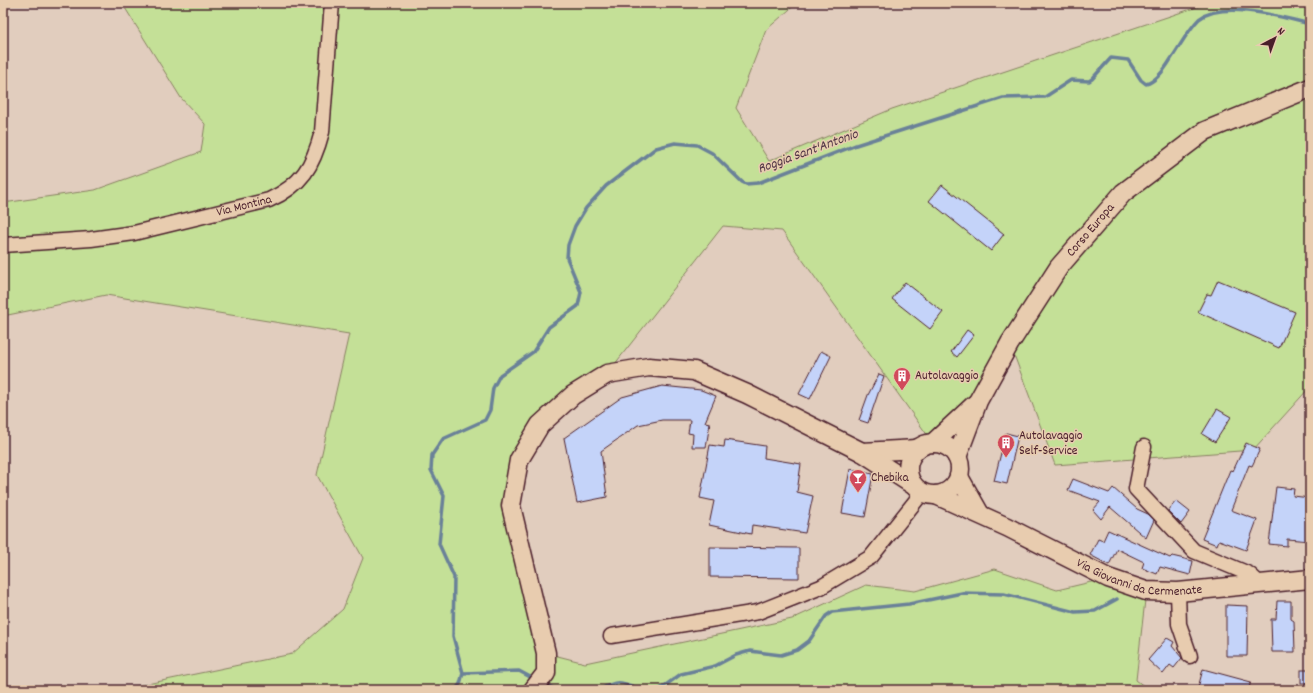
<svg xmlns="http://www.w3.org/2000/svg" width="1313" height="693" viewBox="0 0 1313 693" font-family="Dekko,sans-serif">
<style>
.green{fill:#c4e097;stroke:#878061}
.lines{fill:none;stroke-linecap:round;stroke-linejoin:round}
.stream{stroke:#6a8198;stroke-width:3.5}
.building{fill:#c4d3f9;stroke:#4a1f2b}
.minor-casing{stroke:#4a1f2b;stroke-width:17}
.major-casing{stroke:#4a1f2b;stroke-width:21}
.minor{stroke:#e8ccaf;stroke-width:14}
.major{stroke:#e8ccaf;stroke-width:18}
.labels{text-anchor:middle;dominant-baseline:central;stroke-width:3;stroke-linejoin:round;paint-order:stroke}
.street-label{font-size:13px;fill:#4a1f2b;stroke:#e8ccaf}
.poi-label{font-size:13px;fill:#4a1f2b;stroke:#e8ccaf;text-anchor:start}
.water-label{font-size:14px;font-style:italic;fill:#523746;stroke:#e8ccaf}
</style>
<rect width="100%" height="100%" fill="#e1cdbe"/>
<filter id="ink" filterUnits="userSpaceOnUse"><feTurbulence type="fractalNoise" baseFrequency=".025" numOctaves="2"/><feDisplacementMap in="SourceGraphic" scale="8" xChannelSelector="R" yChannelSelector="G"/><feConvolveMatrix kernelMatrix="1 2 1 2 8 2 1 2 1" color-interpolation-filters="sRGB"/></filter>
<g filter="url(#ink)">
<polygon class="green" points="122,3 797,3 766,30 736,108 769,161 892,109 1209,3 1287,3 1310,7 1310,387 1253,450 1055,465 1010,344 933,443 782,231 723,226 607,374 540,425 511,506 546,653 585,663 792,619 866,585 915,591 995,569 1057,590 1108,578 1146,591 1136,680 1149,690 118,690 292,654 343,609 363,558 317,475 349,334 106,295 3,316 3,203 95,190 201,152 205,124 181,98"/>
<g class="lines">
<g class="stream">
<polyline points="463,673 519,671 534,679"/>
<polyline points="545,684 557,690"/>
<path d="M455 690 460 684 463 673 453 636 454 577 439 544 444 496 431 470 432 455 443 439 485 420 490 410 493 388 500 375 533 352 549 327 578 306 581 292 567 258 568 245 575 226 586 208 606 186 656 148 675 143 697 145 712 153 742 182 746 184 758 183 856 145 1003 98 1045 97 1071 80 1089 81 1092 79 1111 58 1128 60 1141 80 1146 84C1157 81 1165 69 1171 59 1180 46 1188 30 1199 19 1224 0 1281 17 1310 24"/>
<path d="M599 690C619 679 621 682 641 690"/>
<polyline points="659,690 681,674 715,666 736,655 750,651 781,655 797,650 809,641 826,616 832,612 909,604 962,593 1004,594 1075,612 1095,611 1117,599"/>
</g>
</g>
<g class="building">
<polygon points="942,185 1004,234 991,251 929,201"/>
<polygon points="1218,280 1295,312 1279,348 1198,312 1207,294 1211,295"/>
<polygon points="905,282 943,312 930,329 892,299"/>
<polygon points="967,330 974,335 957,357 951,352"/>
<polygon points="821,351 831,356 810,399 799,394"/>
<polygon points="879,374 884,376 868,423 859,420 868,395"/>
<polygon points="662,386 701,390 716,396 705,422 710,423 706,447 692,447 693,434 688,433 690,420 662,420 638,425 601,451 607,497 577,503 564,438 622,397"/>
<polygon points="1217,409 1231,417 1215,442 1202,434"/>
<polygon points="1006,433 1018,436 1007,484 994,481"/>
<polygon points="725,440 765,446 764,458 801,464 797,492 813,496 805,533 752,525 751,534 709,525 714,501 700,498 710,445 724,447"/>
<polygon points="1246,443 1260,449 1252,466 1249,465 1231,510 1257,520 1246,550 1219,540 1217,545 1202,539 1230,470 1233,471"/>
<polygon points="850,469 873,474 865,517 842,513"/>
<polygon points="1073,479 1109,493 1113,488 1137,509 1148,514 1154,520 1146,538 1110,507 1101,519 1093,510 1100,502 1068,490"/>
<polygon points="1276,487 1294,489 1293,496 1310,498 1310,541 1287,539 1287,546 1269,544"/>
<polygon points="1176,501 1190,512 1181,524 1168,511"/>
<polygon points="1108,530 1170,558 1172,556 1193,561 1190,575 1160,567 1157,574 1142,568 1144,562 1117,549 1109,565 1090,555 1098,539 1103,541"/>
<polygon points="710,547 799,548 799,578 710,577"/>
<polygon points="1277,601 1291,601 1291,619 1294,621 1295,652 1272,652 1271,619 1276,619"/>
<polygon points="1226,605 1248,606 1247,656 1226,656"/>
<polygon points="1167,638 1174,642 1172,646 1182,658 1174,668 1170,665 1163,674 1148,660"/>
<polygon points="1203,669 1251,682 1248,690 1208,690 1198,688"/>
<rect x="1301" y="670" width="9" height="13"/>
</g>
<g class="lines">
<defs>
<g id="minor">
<path id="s1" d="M3 245 91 239 134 233 269 200C302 185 313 166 322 132L332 3"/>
<polyline points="1144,447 1136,489 1194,551 1249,574 1260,584"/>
<polyline points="1178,592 1179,624 1190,656"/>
<polyline points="611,636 758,612 821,587 871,557 922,493"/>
</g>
<g id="major">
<circle cx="934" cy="469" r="26"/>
<polyline points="933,443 975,404"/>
<polyline points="862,452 917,449"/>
<path id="s2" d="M957 457 978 401 1010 343 1059 267 1123 193 1205 131 1310 88"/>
<polyline points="959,477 980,514"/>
<path id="s3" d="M936 495 1007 527 1108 578 1146 591 1178 592 1310 579"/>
<polyline points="533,690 546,673 546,653 511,506 519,460 540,425 573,395 607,374 649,367 694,371 747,394 862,452 913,485"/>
</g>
</defs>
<use href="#minor" class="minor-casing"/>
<use href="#major" class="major-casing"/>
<use href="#minor" class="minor"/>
<use href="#major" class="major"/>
</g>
</g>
<defs>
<symbol id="building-pin" viewBox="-11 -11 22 30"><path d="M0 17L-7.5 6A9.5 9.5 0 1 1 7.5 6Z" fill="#d1495b" stroke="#e8ccaf"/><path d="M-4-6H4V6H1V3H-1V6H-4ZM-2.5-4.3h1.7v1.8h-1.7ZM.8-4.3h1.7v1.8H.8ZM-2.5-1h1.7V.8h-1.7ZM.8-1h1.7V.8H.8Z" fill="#fff"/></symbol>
<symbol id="bar-pin" viewBox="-11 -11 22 30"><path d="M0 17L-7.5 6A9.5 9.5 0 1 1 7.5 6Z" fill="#d1495b" stroke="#e8ccaf"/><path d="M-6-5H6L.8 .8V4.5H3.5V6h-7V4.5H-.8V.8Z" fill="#fff"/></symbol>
</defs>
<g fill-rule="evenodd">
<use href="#building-pin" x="892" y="366" width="20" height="27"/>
<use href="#building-pin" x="996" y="433" width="20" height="27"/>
<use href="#bar-pin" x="848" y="468" width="20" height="27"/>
</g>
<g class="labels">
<g class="street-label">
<text stroke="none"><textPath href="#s1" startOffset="245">Via Montina</textPath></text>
<text stroke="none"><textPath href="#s2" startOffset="265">Corso Europa</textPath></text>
<text stroke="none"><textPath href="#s3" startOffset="222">Via Giovanni da Cermenate</textPath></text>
</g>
<g class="poi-label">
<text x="915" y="376">Autolavaggio</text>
<text x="1019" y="436">Autolavaggio<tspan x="1019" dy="15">Self-Service</tspan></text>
<text x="871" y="478">Chebika</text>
</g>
<g class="water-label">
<text transform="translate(808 152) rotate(-20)">Roggia Sant'Antonio</text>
</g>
</g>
<rect width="1313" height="693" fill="none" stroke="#e8ccaf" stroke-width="16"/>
<rect x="8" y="8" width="1297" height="677" fill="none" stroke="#4a1f2b" stroke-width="1.5" filter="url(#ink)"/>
<g transform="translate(1275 38) rotate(41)" stroke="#e8ccaf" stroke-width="3" paint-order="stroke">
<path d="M0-3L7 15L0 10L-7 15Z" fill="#4a1f2b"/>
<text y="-6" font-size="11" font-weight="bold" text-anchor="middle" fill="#4a1f2b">N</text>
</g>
</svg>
